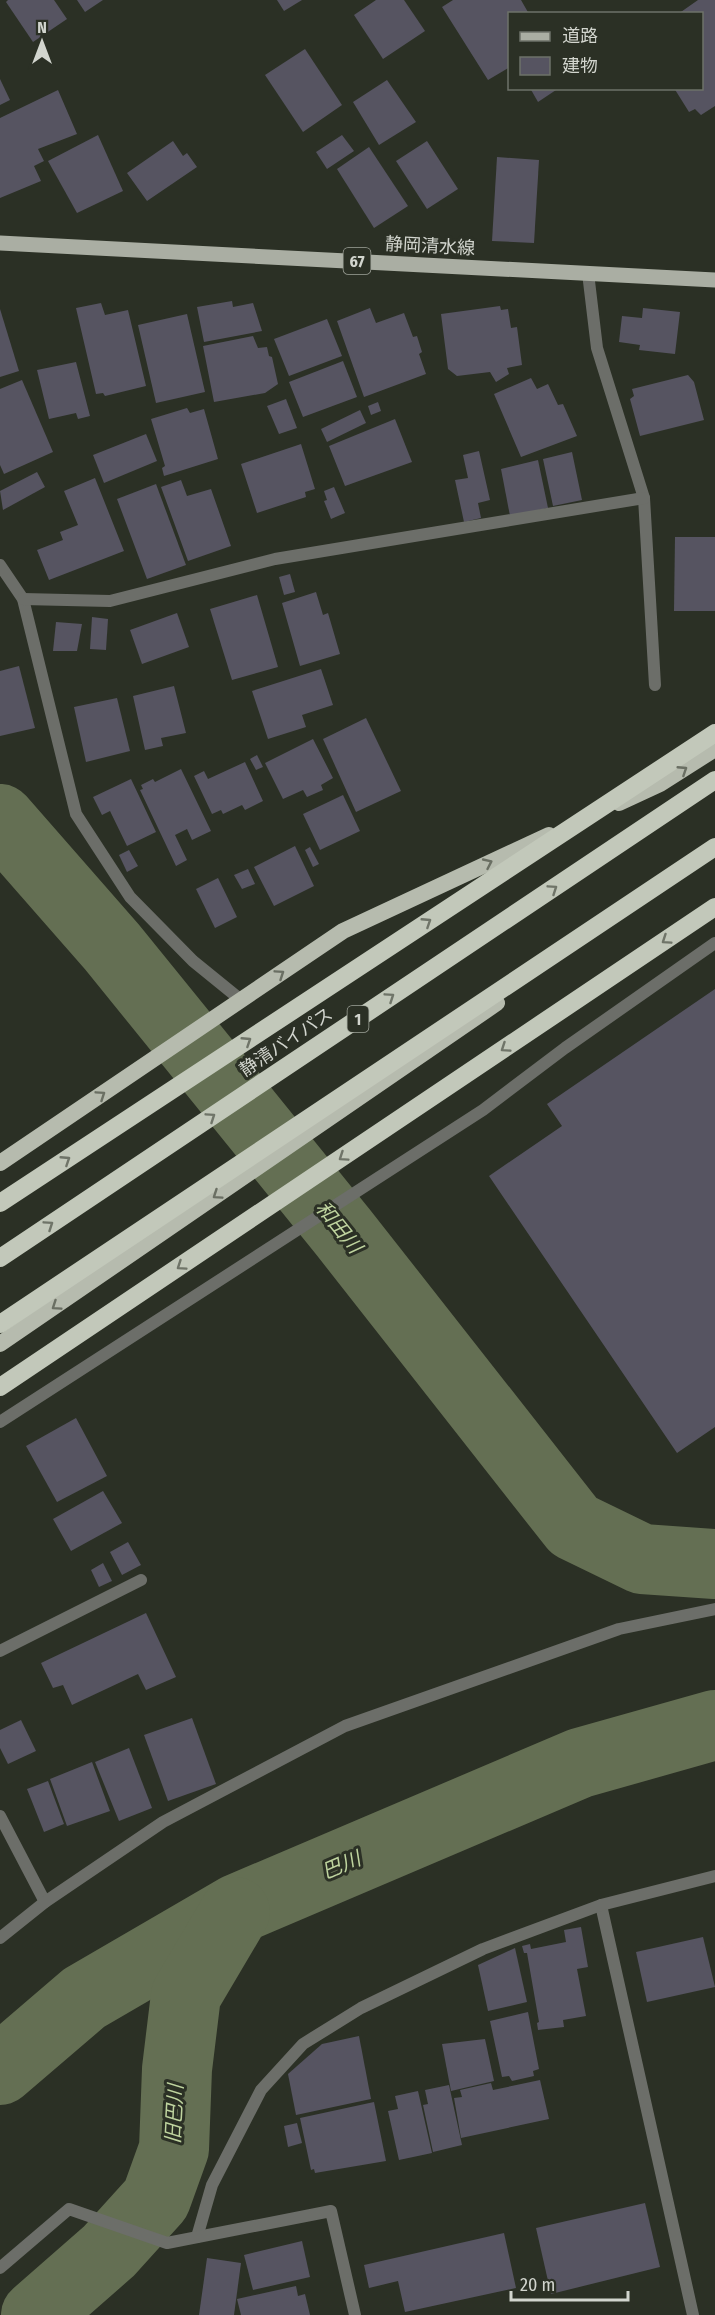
<svg xmlns="http://www.w3.org/2000/svg" width="715" height="2315" viewBox="0 0 715 2315" font-family="'Fira Sans Condensed','Noto Sans JP',sans-serif">
<style>
.lines{fill:none;stroke-linecap:round;stroke-linejoin:round}
.river{stroke:#646f53;stroke-width:70}
.building{fill:#565461}
.minor{stroke:#6c6e69;stroke-width:12}
.primary{stroke:#aaaea3;stroke-width:15}
.trunk{stroke:#b6bbae;stroke-width:16}
.motorway{stroke:#c2c8ba;stroke-width:18}
.oneway{stroke:#6a6f63}
.oneway2{stroke:#6f7468}
.labels{text-anchor:middle;dominant-baseline:central;stroke-width:6;stroke-linejoin:round;paint-order:stroke}
.shield{fill:#2b3025;stroke:#a0a49b;stroke-width:1.5}
.shield-label{font-size:16px;font-weight:bold;fill:#d2d5ce}
.street-label{font-size:18px;fill:#d2d5ce;stroke:#2b3025}
.water-label{font-size:20px;font-style:italic;fill:#bfd49f;stroke:#2b3025}
</style>
<rect width="100%" height="100%" fill="#2b3025"/>
<g class="lines">
<g class="river">
<polyline points="0,819 112,947 343,1232 574,1526 642,1559 715,1564"/>
<polyline points="0,2070 84,1998 237,1909 580,1763 715,1725"/>
<polyline points="36,2315 109,2251 156,2199 174,2149 177,2069 186,1995 235,1912"/>
</g>
</g>
<g class="building">
<polygon points="8,0 54,0 67,19 33,42 6,2"/>
<polygon points="77,0 103,0 85,12"/>
<polygon points="277,0 302,0 284,11"/>
<polygon points="376,0 404,0 425,31 383,59 354,15"/>
<polygon points="453,0 521,0 529,14 510,14 510,67 488,80 442,7"/>
<polygon points="698,0 715,0 715,106 701,115 695,109 689,112 674,88 702,88 702,14 678,14"/>
<polygon points="305,49 342,105 303,132 265,75"/>
<polygon points="0,79 10,100 0,105"/>
<polygon points="387,80 416,122 379,145 353,102"/>
<polygon points="530,88 559,88 538,102"/>
<polygon points="58,90 77,134 38,149 44,161 34,166 41,181 0,198 0,118"/>
<polygon points="98,135 123,191 77,213 48,161"/>
<polygon points="342,135 354,151 327,169 316,152"/>
<polygon points="173,141 183,156 187,153 197,167 147,201 127,173"/>
<polygon points="427,141 458,189 427,209 396,161"/>
<polygon points="369,147 408,206 374,228 337,169"/>
<polygon points="497,157 539,160 534,243 492,241"/>
<polygon points="232,301 233,307 253,303 262,331 204,342 197,307"/>
<polygon points="101,303 105,315 128,310 146,386 105,396 103,393 96,394 76,308"/>
<polygon points="500,306 501,310 508,309 511,328 517,327 522,365 507,368 509,374 496,382 490,372 457,376 448,369 441,314"/>
<polygon points="370,308 376,323 404,313 413,337 417,336 422,352 419,354 426,374 364,397 337,321"/>
<polygon points="643,308 680,312 675,354 639,350 640,345 619,342 622,316 642,318"/>
<polygon points="0,309 19,371 0,377"/>
<polygon points="187,314 205,392 156,403 138,325"/>
<polygon points="327,319 342,356 289,376 274,339"/>
<polygon points="253,336 258,348 267,347 269,356 272,357 278,384 265,393 214,402 203,346"/>
<polygon points="343,361 357,397 303,417 289,382"/>
<polygon points="76,362 90,416 78,419 76,413 49,419 37,370"/>
<polygon points="688,375 694,382 704,420 640,436 630,399 634,396 632,389"/>
<polygon points="531,378 537,389 548,384 558,405 563,404 577,436 521,457 494,394"/>
<polygon points="22,380 53,452 4,474 0,465 0,389"/>
<polygon points="286,399 297,428 279,434 267,406"/>
<polygon points="378,402 381,411 371,415 368,406"/>
<polygon points="187,408 190,413 204,409 218,459 164,476 162,468 165,466 151,419"/>
<polygon points="360,410 366,423 327,442 321,429"/>
<polygon points="395,419 412,462 345,486 329,446"/>
<polygon points="146,434 157,461 104,483 93,455"/>
<polygon points="301,444 315,489 305,492 306,497 257,513 241,464"/>
<polygon points="479,451 490,500 478,503 481,518 464,522 455,480 468,478 463,455"/>
<polygon points="572,452 582,500 553,506 543,459"/>
<polygon points="538,460 548,508 510,516 501,469"/>
<polygon points="37,472 45,487 3,510 0,491"/>
<polygon points="95,478 124,551 49,580 37,550 63,540 60,532 78,525 64,491"/>
<polygon points="181,480 187,496 211,489 231,546 188,561 161,487"/>
<polygon points="156,484 186,565 147,579 117,499"/>
<polygon points="334,487 345,513 331,519 324,501 327,500 324,491"/>
<polygon points="675,537 715,537 715,611 674,611"/>
<polygon points="290,574 295,592 284,595 279,577"/>
<polygon points="316,592 323,615 328,613 340,654 300,666 282,603"/>
<polygon points="257,595 278,667 232,680 210,609"/>
<polygon points="177,613 189,647 142,664 130,630"/>
<polygon points="92,617 108,619 106,650 90,649"/>
<polygon points="56,622 82,624 77,651 53,651"/>
<polygon points="19,666 35,728 0,736 0,671"/>
<polygon points="321,669 333,705 302,715 306,727 268,739 252,691"/>
<polygon points="174,686 186,733 161,738 163,746 145,750 133,696"/>
<polygon points="117,698 130,751 86,762 74,707"/>
<polygon points="366,718 401,791 356,812 323,739"/>
<polygon points="313,739 333,778 321,785 323,790 307,797 303,790 283,799 265,763"/>
<polygon points="257,755 263,767 256,770 250,759"/>
<polygon points="245,762 263,801 245,810 242,805 223,814 221,810 212,814 194,776 204,771 208,779"/>
<polygon points="181,769 211,831 192,840 187,829 175,835 187,860 176,866 140,790 143,789 141,785 153,779 155,782"/>
<polygon points="131,779 156,832 127,846 110,811 102,815 93,797"/>
<polygon points="343,795 360,831 320,850 303,814"/>
<polygon points="295,846 314,886 274,906 254,867"/>
<polygon points="310,847 319,864 313,867 305,850"/>
<polygon points="129,850 138,866 127,872 119,855"/>
<polygon points="248,869 255,884 242,889 234,875"/>
<polygon points="218,878 237,917 215,928 196,889"/>
<polygon points="715,989 715,1427 677,1453 489,1176 562,1126 547,1104"/>
<polygon points="76,1418 107,1476 57,1502 26,1446"/>
<polygon points="103,1491 122,1523 71,1551 53,1519"/>
<polygon points="128,1542 141,1565 122,1575 110,1552"/>
<polygon points="103,1563 112,1581 99,1587 91,1570"/>
<polygon points="146,1613 176,1677 146,1690 138,1674 72,1705 63,1685 53,1688 41,1663"/>
<polygon points="192,1718 216,1784 168,1801 144,1735"/>
<polygon points="21,1720 36,1751 8,1764 0,1748 0,1730"/>
<polygon points="129,1748 152,1808 119,1821 95,1762"/>
<polygon points="92,1762 110,1811 67,1826 50,1779"/>
<polygon points="48,1781 64,1824 44,1832 27,1789"/>
<polygon points="581,1927 588,1967 577,1969 586,2016 563,2020 564,2027 538,2030 537,2023 539,2022 527,1953 524,1953 522,1946 530,1944 531,1949 566,1942 564,1930"/>
<polygon points="703,1937 715,1987 647,2002 636,1952"/>
<polygon points="515,1948 527,2002 488,2011 478,1965"/>
<polygon points="528,2012 539,2069 533,2071 534,2076 512,2081 509,2076 502,2077 490,2021"/>
<polygon points="359,2036 371,2099 296,2115 288,2074 322,2044"/>
<polygon points="485,2039 494,2081 451,2091 442,2044"/>
<polygon points="540,2080 549,2119 461,2138 454,2098 462,2097 460,2090 491,2083 493,2090"/>
<polygon points="449,2085 462,2145 433,2152 423,2105 428,2104 425,2090"/>
<polygon points="418,2091 432,2153 399,2160 388,2111 398,2109 395,2096"/>
<polygon points="374,2102 386,2161 315,2173 314,2169 311,2170 300,2118"/>
<polygon points="297,2123 302,2143 288,2147 284,2126"/>
<polygon points="645,2203 660,2267 551,2294 536,2228"/>
<polygon points="504,2233 516,2288 405,2312 398,2281 369,2288 364,2265"/>
<polygon points="302,2241 310,2277 253,2290 244,2255"/>
<polygon points="207,2258 241,2263 234,2315 199,2315"/>
<polygon points="296,2286 298,2296 305,2294 310,2315 241,2315 237,2299"/>
</g>
<g class="lines">
<g class="minor">
<polyline points="588,273 597,348 644,498 655,685"/>
<polyline points="0,565 23,599 76,814 130,897 193,961 241,1000"/>
<polyline points="23,599 110,601 275,559 644,498"/>
<polyline points="0,1422 483,1110 565,1048 715,943"/>
<polyline points="0,1651 141,1580"/>
<polyline points="0,1816 45,1902"/>
<polyline points="601,1905 693,2315"/>
<polyline points="0,1938 45,1902 163,1822 345,1726 619,1629 715,1609"/>
<polyline points="197,2237 212,2185 261,2090 303,2044 361,2008 483,1949 601,1905 715,1876"/>
<polyline points="0,2268 69,2209 167,2243 331,2211 355,2315"/>
</g>
<polyline class="primary" points="0,243 715,280"/>
<g class="trunk">
<polyline points="619,803 660,784 715,749"/>
<polyline points="0,1163 343,931 549,835"/>
<polyline points="0,1344 497,1003"/>
</g>
<g class="motorway">
<polyline points="0,1203 715,733"/>
<polyline points="0,1258 715,780"/>
<polyline points="0,1324 715,847"/>
<polyline points="0,1387 715,907"/>
</g>
</g>
<defs><path id="oneway-chevron" d="M-2-3.5L2.5 0L-2 3.5" fill="none" stroke-width="1.6" stroke-linecap="round" stroke-linejoin="round" transform="scale(1.5)"/></defs>
<g class="oneway">
<use href="#oneway-chevron" transform="translate(683 770) rotate(-33)"/>
<use href="#oneway-chevron" transform="translate(488 863) rotate(-25)"/>
<use href="#oneway-chevron" transform="translate(280 974) rotate(-34)"/>
<use href="#oneway-chevron" transform="translate(101 1095) rotate(-34)"/>
<use href="#oneway-chevron" transform="translate(217 1195) rotate(146)"/>
<use href="#oneway-chevron" transform="translate(56 1306) rotate(146)"/>
</g>
<g class="oneway2">
<use href="#oneway-chevron" transform="translate(553 889) rotate(-34)"/>
<use href="#oneway-chevron" transform="translate(427 922) rotate(-33)"/>
<use href="#oneway-chevron" transform="translate(666 940) rotate(146)"/>
<use href="#oneway-chevron" transform="translate(390 997) rotate(-34)"/>
<use href="#oneway-chevron" transform="translate(247 1041) rotate(-33)"/>
<use href="#oneway-chevron" transform="translate(505 1048) rotate(146)"/>
<use href="#oneway-chevron" transform="translate(211 1117) rotate(-34)"/>
<use href="#oneway-chevron" transform="translate(343 1157) rotate(146)"/>
<use href="#oneway-chevron" transform="translate(66 1160) rotate(-33)"/>
<use href="#oneway-chevron" transform="translate(49 1225) rotate(-34)"/>
<use href="#oneway-chevron" transform="translate(181 1266) rotate(146)"/>
</g>
<g class="labels">
<g class="shield">
<rect x="343.5" y="248" width="27" height="26" rx="4.5"/>
<rect x="347.5" y="1006" width="21" height="26" rx="4.5"/>
</g>
<g class="shield-label">
<text x="357" y="261">67</text>
<text x="358" y="1019">1</text>
</g>
<g class="street-label">
<text transform="translate(430 246) rotate(3)">静岡清水線</text>
<text transform="translate(286 1042) rotate(-34)">静清バイパス</text>
</g>
<g class="water-label">
<text transform="translate(339 1227) rotate(51)">和田川</text>
<text transform="translate(341 1865) rotate(-23)">巴川</text>
<text transform="translate(174 2114) rotate(-87)">旧巴川</text>
</g>
</g>
<rect x="508" y="12" width="195" height="78" fill="#2b3025" stroke="#6e7269" stroke-width="1.5"/>
<rect x="520" y="32" width="30" height="9" fill="#aaaea3" stroke="#6e7269" stroke-width="1.5"/>
<text x="562" y="42" font-size="18" fill="#d2d5ce">道路</text>
<rect x="520" y="57" width="30" height="18" fill="#565461" stroke="#6e7269" stroke-width="1.5"/>
<text x="562" y="72" font-size="18" fill="#d2d5ce">建物</text>
<g transform="translate(42 42)" stroke="#2b3025" stroke-width="4.5" paint-order="stroke">
<path d="M0-4.5L10 22L0 15L-10 22Z" fill="#d2d5ce"/>
<text y="-9" font-size="16" font-weight="bold" text-anchor="middle" fill="#d2d5ce">N</text>
</g>
<path d="M511 2291v9h117v-9" fill="none" stroke="#d2d5ce" stroke-width="3"/>
<text x="520" y="2291" font-size="18" fill="#d2d5ce" stroke="#2b3025" stroke-width="4.5" paint-order="stroke">20 m</text>
</svg>
